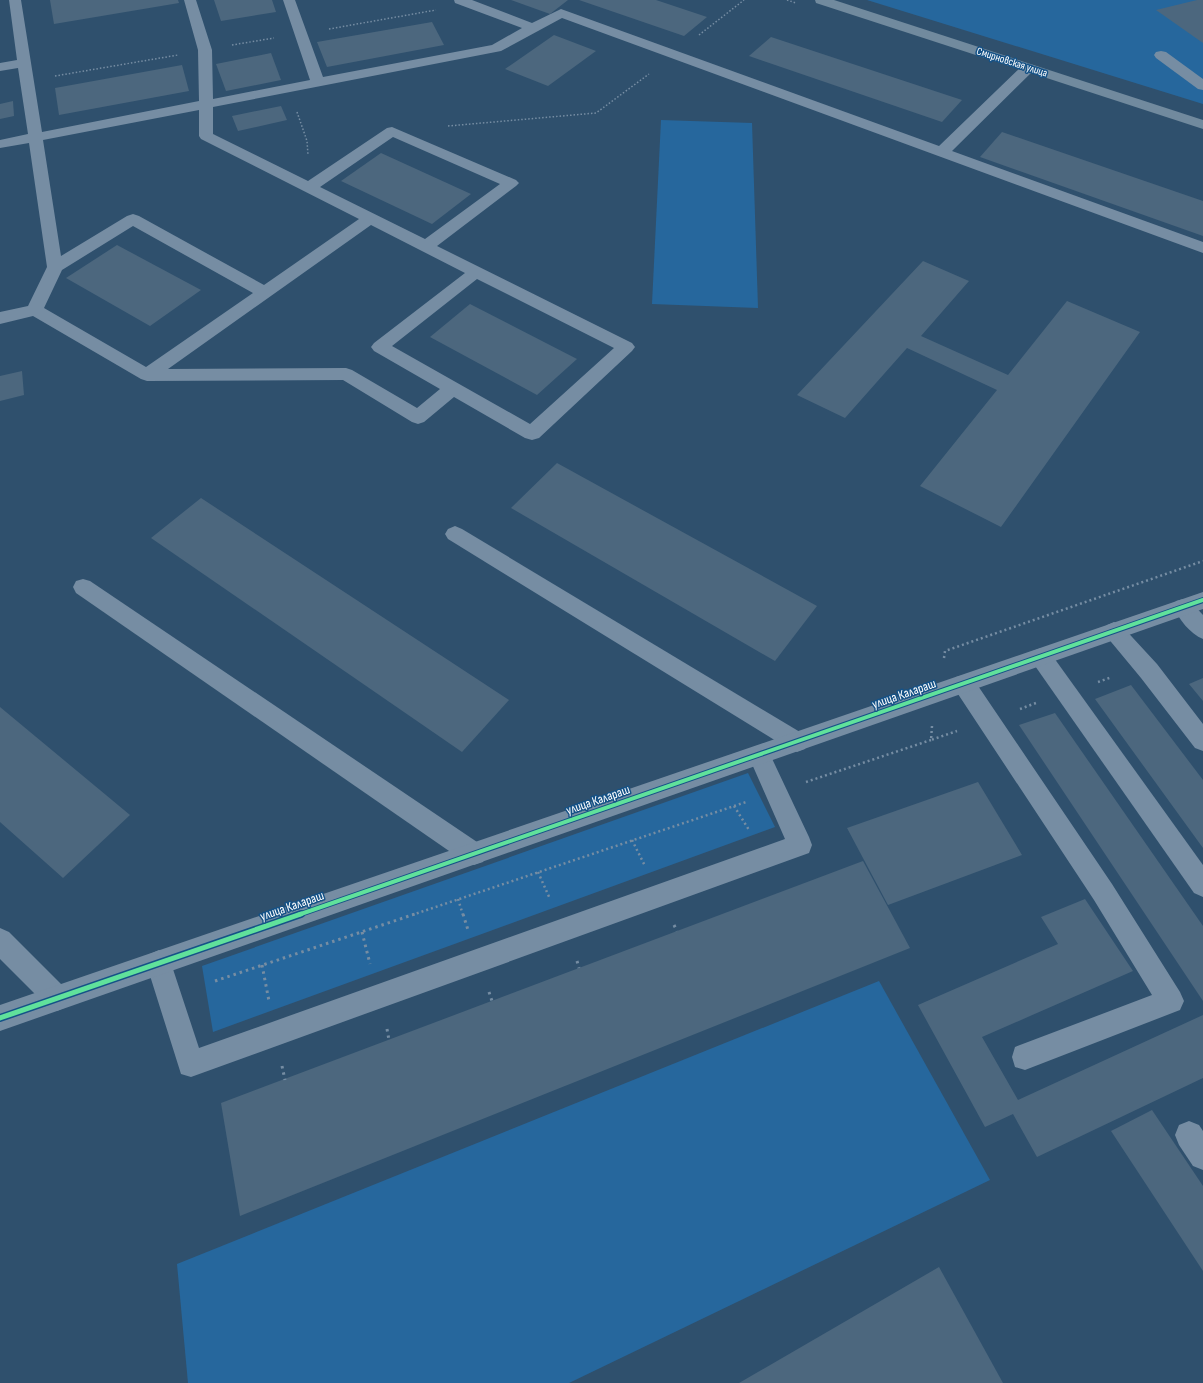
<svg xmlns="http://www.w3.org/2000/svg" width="1203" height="1383" viewBox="0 0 1203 1383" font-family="'Sofia Sans Condensed',sans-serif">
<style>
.green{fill:#26679d}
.building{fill:#4c677e}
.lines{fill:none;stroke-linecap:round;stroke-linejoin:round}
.path-far2{stroke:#768da3;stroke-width:1.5;stroke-dasharray:1.5 2;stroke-linecap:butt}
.path-far1{stroke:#768da3;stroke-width:2.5;stroke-dasharray:2 3;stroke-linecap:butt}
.path{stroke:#768da3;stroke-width:3;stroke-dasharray:2.5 4;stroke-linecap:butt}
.service{fill:#768da3;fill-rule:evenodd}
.minor{fill:#768da3;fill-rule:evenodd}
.secondary{fill:#718a9e;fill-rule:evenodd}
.cycleway-far1-casing{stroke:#155287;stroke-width:6}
.cycleway-casing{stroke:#155287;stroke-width:8}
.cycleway-far1{stroke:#60e19b;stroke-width:4}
.cycleway{stroke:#60e19b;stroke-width:5}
.labels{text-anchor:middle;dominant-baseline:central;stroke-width:3;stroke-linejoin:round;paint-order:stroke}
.far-street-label{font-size:11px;fill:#fff;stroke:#155287}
.street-label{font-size:13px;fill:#fff;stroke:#155287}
</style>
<rect width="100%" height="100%" fill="#2f506d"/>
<g class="green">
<polygon points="867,0 1203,0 1203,104"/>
<polygon points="661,120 752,123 758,308 652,304"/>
<polygon points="748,773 775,827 213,1032 202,966"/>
<polygon points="879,981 990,1180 569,1383 188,1383 177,1264"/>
</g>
<g class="building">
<polygon points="50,0 178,0 179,3 54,24"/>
<polygon points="214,0 272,0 276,12 221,21"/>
<polygon points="511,0 568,0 550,14"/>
<polygon points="579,0 656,0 707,17 684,36"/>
<polygon points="1197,0 1203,0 1203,43 1156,10"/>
<polygon points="432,22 444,45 327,67 317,42"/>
<polygon points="554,35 596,51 548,86 505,69"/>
<polygon points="771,37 962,100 942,122 749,56"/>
<polygon points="271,53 281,80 226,91 216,64"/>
<polygon points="182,65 189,91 59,115 55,88"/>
<polygon points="13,101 14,116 0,119 0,104"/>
<polygon points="281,106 287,120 238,131 232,116"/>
<polygon points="1002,132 1203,201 1203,236 980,157"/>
<polygon points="381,153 471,194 432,224 341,181"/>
<polygon points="117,245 201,290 150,326 66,278"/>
<polygon points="923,261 969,281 921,336 1008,375 1067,301 1140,332 1001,527 920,486 997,390 907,348 845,418 797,395"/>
<polygon points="470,304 577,359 537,395 430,337"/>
<polygon points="22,371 24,395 0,401 0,376"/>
<polygon points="557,463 817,606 775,661 511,508"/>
<polygon points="201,498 509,700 462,752 151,538"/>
<polygon points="1203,678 1203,701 1189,684"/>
<polygon points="1131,685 1203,780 1203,848 1095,699"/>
<polygon points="0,707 130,815 63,878 0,822"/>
<polygon points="1055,713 1203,926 1203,1001 1019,725"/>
<polygon points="978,782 1022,855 888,905 847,828"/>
<polygon points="863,861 910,948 240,1216 221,1103"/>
<polygon points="1085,899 1133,971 982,1037 1018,1100 1203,1015 1203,1078 1037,1157 1013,1114 985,1127 918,1005 1058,944 1041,917"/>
<polygon points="1152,1110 1203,1186 1203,1271 1111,1131"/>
<polygon points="939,1267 1003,1383 739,1383"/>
</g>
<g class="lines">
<g class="path-far2">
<polyline points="787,0 796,3"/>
<polyline points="329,29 436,10"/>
<polyline points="699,35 744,0"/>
<polyline points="232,45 274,38"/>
<polyline points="55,76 178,55"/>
<polyline points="297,112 307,141 308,155"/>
<polyline points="448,126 596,113 649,74"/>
</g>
<g class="path-far1">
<polyline points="944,658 945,651 1203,561"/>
<polyline points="1098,682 1112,677"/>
<polyline points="1020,709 1036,703"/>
<polyline points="932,726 931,740 957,731"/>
<polyline points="806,782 931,740"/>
<polyline points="734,806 749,830"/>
<polyline points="632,840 645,866"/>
<polyline points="538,872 550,899"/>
<polyline points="458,899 463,915"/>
<polyline points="412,915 746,802"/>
</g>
<g class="path">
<polyline points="463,914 468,930"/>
<polyline points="674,925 677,931"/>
<polyline points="362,932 370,964"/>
<polyline points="577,961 579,968"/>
<polyline points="262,965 269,1001"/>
<polyline points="215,981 415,914"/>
<polyline points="489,992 492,1001"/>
<polyline points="387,1029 389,1040"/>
<polyline points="282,1066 285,1080"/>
</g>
<g class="service">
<path d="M9 0H21L42 132 199 101 198 50 184 0H196L212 50 213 99 310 80 283 0H295L323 77 492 45 522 28 455 3 454 0H472L532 23 561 9 939 146 1023 65 1028 64 1033 65 1035 68 1033 71 952 151 1203 242V253L562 18 501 51 213 107V134L308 181 387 128 392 127 516 180 519 183 516 186 437 246 632 343 635 347 632 351 539 438 532 440 525 438 454 397 424 422 418 424 412 422 343 380 147 381 141 379 33 316 0 324V312L28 306 47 267 29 143 0 148V140L28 134 18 68 0 71V63L17 60ZM199 110V136L201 139 359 219 264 285 139 216 133 214 127 216 61 256 43 140ZM393 137 500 184 425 239 320 187ZM371 225 465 273 374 343 371 347 374 351 440 389 417 408 352 370 346 368 168 369ZM133 226 253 293 146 367 44 308 62 270ZM477 279 614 348 530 424 392 346Z"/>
<polygon points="1161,51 1166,52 1203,79 1203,90 1198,89 1156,58 1154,55 1156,52"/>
<polygon points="455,526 462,529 805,735 808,742 805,749 797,752 789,749 448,539 445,534 448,529"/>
<polygon points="83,579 90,581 483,846 486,854 483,862 474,865 465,862 76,593 73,587 76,581"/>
<path d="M1183 599 1190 601 1203 615V639C1190 634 1179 619 1173 607L1176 601Z"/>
<polygon points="1114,622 1121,625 1157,664 1203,724 1203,751 1195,748 1141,678 1107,637 1103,631 1107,625"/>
<polygon points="1041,648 1049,651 1203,865 1203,897 1194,893 1033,663 1030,657 1033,651"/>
<polygon points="964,675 972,677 1112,884 1180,992 1184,1001 1180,1010 1025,1070 1015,1067 1012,1057 1015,1047 1152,995 1094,900 956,691 953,684 956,677"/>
<polygon points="759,745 767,748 809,837 812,845 809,853 191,1077 181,1074 146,963 150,954 159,950 168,954 199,1048 785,839 748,755 751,748"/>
<polygon points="0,928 9,932 66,989 70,998 66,1007 57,1011 48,1007 0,959"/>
<polygon points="1189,1121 1199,1125 1203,1131 1203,1170 1193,1166 1179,1145 1175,1135 1179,1125"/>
</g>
<polygon class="minor" points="1203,592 1203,609 0,1031 0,1005"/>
<polygon class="secondary" points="815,0 834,0 1203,120 1203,129 816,3"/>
<defs>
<polyline id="cycleway-far1" points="298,915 1203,600"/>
<polyline id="cycleway" points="0,1018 301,914"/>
</defs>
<use href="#cycleway-far1" class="cycleway-far1-casing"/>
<use href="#cycleway" class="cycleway-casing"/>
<use href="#cycleway-far1" class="cycleway-far1"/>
<use href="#cycleway" class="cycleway"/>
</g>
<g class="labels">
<g class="far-street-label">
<text transform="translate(1012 62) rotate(18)">Смирновская улица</text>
</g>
<g class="street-label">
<text transform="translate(904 694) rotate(-19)">улица Калараш</text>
<text transform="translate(598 800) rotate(-19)">улица Калараш</text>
<text transform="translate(292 906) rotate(-19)">улица Калараш</text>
</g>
</g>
</svg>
